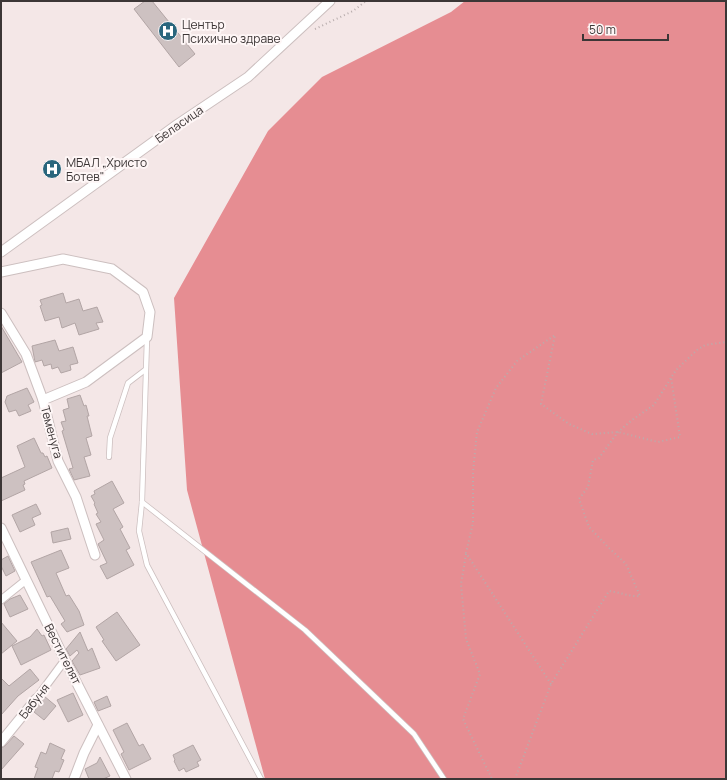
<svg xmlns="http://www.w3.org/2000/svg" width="727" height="780" viewBox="0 0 727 780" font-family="Manrope,sans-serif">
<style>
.forest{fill:#e68d92}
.building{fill:#cdc1c1;stroke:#b2a5a5}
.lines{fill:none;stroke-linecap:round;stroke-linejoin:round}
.service-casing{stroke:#ccbfbf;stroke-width:6}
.pedestrian-casing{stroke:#ccbfbf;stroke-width:9}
.minor-casing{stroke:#ccbfbf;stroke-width:11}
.path{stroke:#b8adad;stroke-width:2;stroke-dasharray:1 3;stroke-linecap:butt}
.service{stroke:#fff;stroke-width:4.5}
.pedestrian{stroke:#fff;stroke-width:7}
.minor{stroke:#fff;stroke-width:9}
.labels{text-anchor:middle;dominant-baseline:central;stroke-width:4;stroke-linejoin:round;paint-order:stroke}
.poi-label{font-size:12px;fill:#3c3636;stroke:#fef6f6;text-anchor:start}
.street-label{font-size:12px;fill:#3c3636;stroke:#fef6f6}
</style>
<rect width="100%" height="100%" fill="#f4e7e7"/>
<polygon class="forest" points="465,1 726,1 726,779 265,779 187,490 174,298 268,131 322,77 451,12"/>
<g class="building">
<polygon points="145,1 152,1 195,54 179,67 134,9"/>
<polygon points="63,293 66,303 79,299 83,311 97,307 103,322 96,323 99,329 79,335 75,323 62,328 59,317 45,321 40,306 42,305 40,300"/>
<polygon points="1,326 22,362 1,373"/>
<polygon points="55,340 59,351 73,347 78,363 70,365 71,370 61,373 58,367 52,369 51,364 44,366 42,360 35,362 32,346"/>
<polygon points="27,388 34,402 28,405 31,411 19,416 16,410 9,412 5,402 7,396"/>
<polygon points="80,395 84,406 86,405 89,416 87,416 92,436 86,438 91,455 84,457 90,476 74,480 69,469 73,468 62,431 64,430 61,422 66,421 63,410 69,408 67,399"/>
<polygon points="34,438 41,453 43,453 45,457 47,456 52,468 24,481 25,484 23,485 25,490 1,501 1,478 25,467 17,446"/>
<polygon points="112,481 124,503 113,509 123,527 120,529 130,548 126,550 134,565 107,579 100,566 107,563 98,544 104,540 96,524 101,522 96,514 98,513 94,504 95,503 91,496 95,494 94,491"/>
<polygon points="36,504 41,514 32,518 35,525 20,532 12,515"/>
<polygon points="68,528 71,539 53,543 51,532"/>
<polygon points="61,550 69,568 56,573 66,596 69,595 79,611 84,625 67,632 61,624 65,621 50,596 47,597 31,562"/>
<polygon points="8,556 15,571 6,576 1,566 1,560"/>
<polygon points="20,595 28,609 10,617 4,604 10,599"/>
<polygon points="117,612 140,645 116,661 102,641 104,640 96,627"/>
<polygon points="1,622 17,641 1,654"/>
<polygon points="37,629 42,636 44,635 51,650 21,665 12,646 30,637"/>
<polygon points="80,632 88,651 92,648 100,668 80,675 72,661 79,653 77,650 70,656 66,649"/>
<polygon points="30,669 39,680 18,696 1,715 1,678 9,686"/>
<polygon points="73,693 83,715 68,722 57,700"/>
<polygon points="44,696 56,706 44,720 34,712"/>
<polygon points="107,696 111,706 98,711 94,702"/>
<polygon points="127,723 139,746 143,744 151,759 129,770 121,754 124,752 113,730"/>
<polygon points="14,736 24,744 1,770 1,748 5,746"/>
<polygon points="50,743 65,750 61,759 64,760 59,772 55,771 52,779 34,779 38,768 35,767 41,752 46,754"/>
<polygon points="193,745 201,760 197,762 199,766 186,772 184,768 179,771 174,761 175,760 173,755"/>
<polygon points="100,757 110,776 103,779 89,779 85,769 97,763"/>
</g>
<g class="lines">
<defs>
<g id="service">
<polyline points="147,338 142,502 139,531 147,565 261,779"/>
<polyline points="109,457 110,438 128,383 145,370"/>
<polyline points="142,502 305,630 414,734 444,779"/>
</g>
<g id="pedestrian">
<polyline points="1,600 26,580"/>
<polyline points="36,699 65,660"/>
</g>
<g id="minor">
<polyline points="1,252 178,124 248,77 330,1"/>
<polyline points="1,272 63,259 112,269 143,292 150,312 147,337 86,382 43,400"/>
<polyline points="1,313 26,354 43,400 58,461 76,497 95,555"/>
<polyline points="1,528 65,660 126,779"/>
<polyline points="1,742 36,699"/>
<polyline points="74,779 84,753 98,725"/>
</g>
</defs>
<use href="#service" class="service-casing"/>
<use href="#pedestrian" class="pedestrian-casing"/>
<use href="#minor" class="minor-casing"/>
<g class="path">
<polyline points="315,29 353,11 366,1"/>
<polyline points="466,554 461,584 466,639 480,674 463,719 492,779"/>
<polyline points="551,684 466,553 473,523 473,472 477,432 496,388 517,361 555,335 541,404 569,424 592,434 618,432 658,442 680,437 671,377"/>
<path d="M515 779 551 684 609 591C619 592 630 597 640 596L626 564 608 547 589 527 579 499 588 487 593 460 599 458 618 432 632 420 654 405 676 370 697 350 705 345 726 342"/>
</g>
<use href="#service" class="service"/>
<use href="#pedestrian" class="pedestrian"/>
<use href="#minor" class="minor"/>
</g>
<defs>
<symbol id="hospital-disc" viewBox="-11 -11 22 22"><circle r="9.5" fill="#29667d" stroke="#fef6f6"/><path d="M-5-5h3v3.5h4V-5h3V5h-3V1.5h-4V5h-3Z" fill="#fff"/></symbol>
</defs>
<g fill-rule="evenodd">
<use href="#hospital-disc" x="157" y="20" width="22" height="22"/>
<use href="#hospital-disc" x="41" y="158" width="22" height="22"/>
</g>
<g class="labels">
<g class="poi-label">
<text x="182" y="24">Център<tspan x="182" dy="14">Психично здраве</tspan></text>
<text x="66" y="162">МБАЛ „Христо<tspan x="66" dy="14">Ботев"</tspan></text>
</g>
<g class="street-label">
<text transform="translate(179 124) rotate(-35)">Беласица</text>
<text transform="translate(52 432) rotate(75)">Теменуга</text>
<text transform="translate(63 654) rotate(63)">Вестителят</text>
<text transform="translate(34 701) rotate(-52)">Бабуня</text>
</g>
</g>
<rect width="727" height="780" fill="none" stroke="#3c3636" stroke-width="4"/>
<path d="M583 34v6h85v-6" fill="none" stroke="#3c3636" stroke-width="2"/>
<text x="589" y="34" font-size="12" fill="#3c3636" stroke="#fef6f6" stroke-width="3" paint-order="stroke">50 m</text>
</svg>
